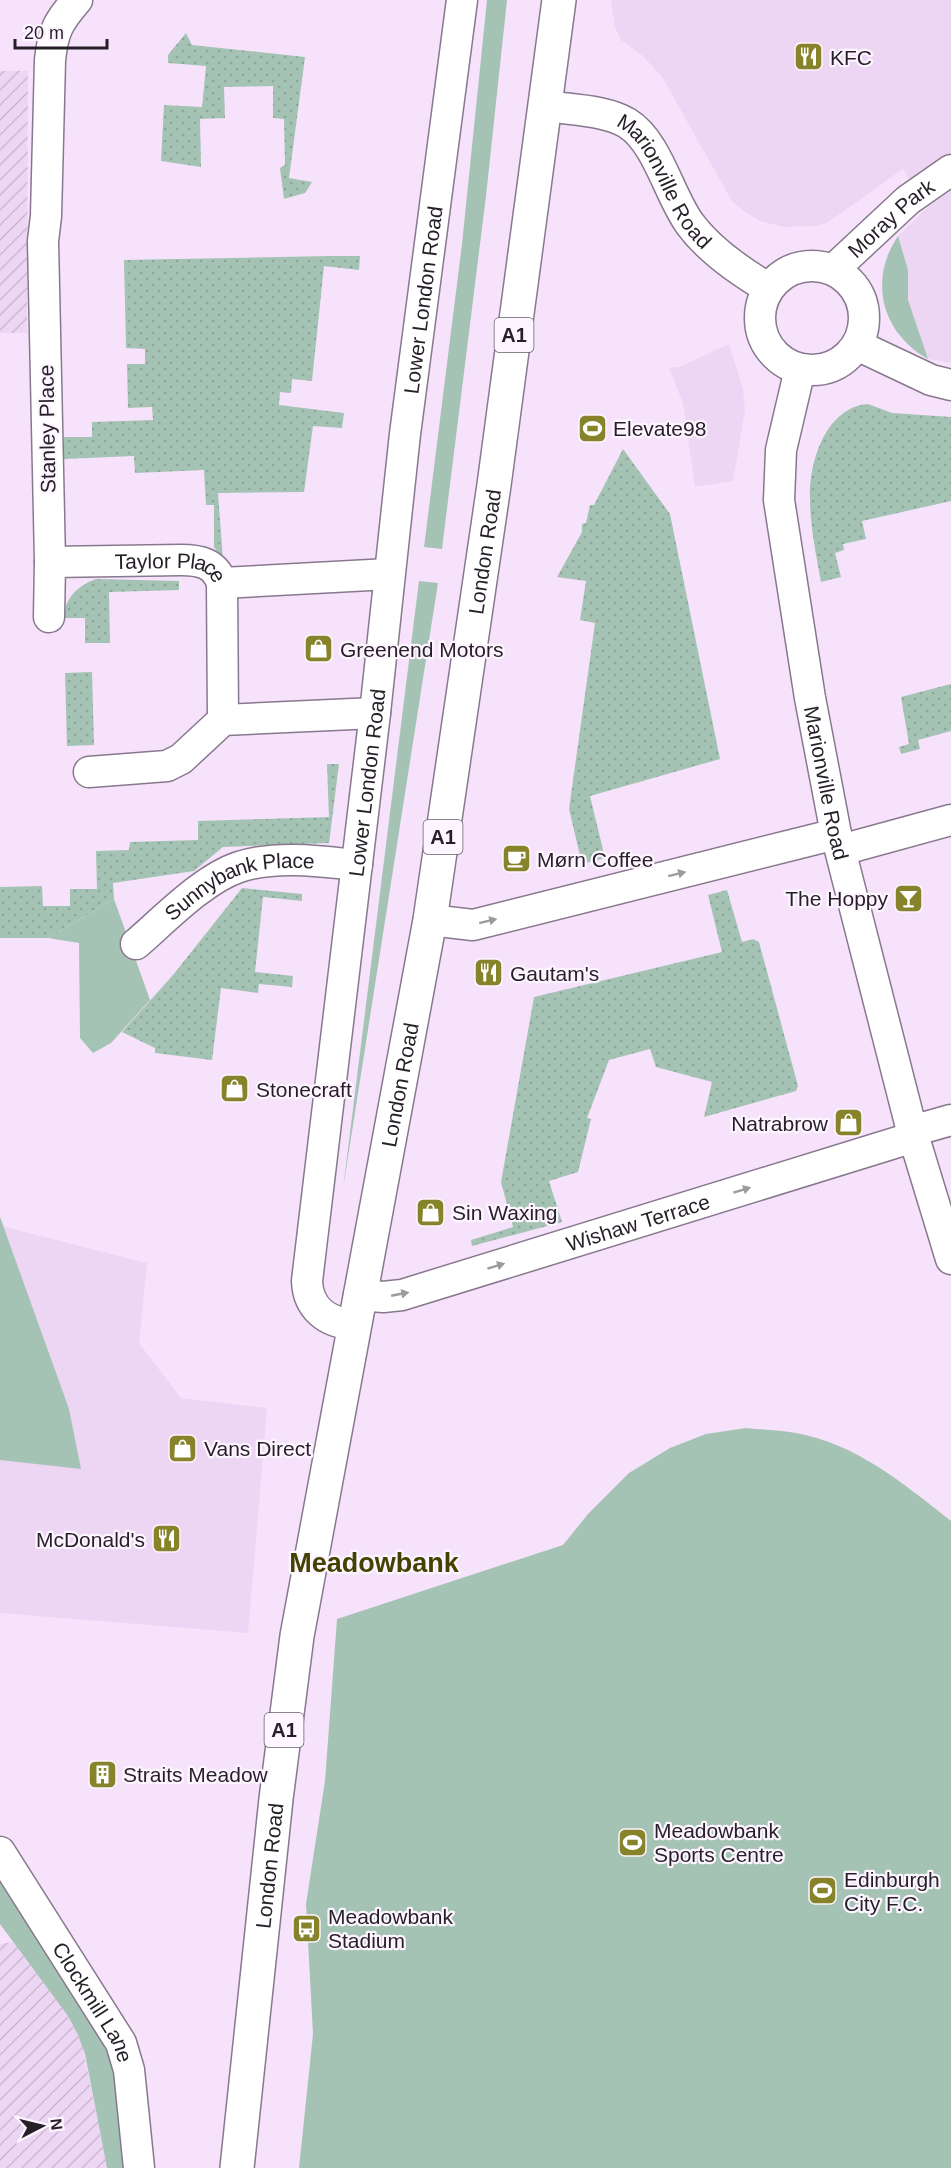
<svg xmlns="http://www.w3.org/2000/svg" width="951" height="2168" viewBox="0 0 951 2168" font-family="Arial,sans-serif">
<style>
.built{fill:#edd6f4}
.industrial{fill:url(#industrial-furrows)}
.green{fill:#a4c3b4}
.garden{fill:url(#garden-dots)}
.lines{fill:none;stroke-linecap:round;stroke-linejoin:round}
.minor-casing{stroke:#88788d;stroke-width:33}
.major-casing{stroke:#88788d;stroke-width:36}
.minor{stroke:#fff;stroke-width:30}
.major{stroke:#fff;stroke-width:33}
.oneway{fill:#9d9a9e}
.labels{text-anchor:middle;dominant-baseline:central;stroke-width:4.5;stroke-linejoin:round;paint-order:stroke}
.shield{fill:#fdf5ff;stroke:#665f68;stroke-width:1.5}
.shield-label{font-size:20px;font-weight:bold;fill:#261f28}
.poi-label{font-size:21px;fill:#261f28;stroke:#fdf5ff;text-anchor:start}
.street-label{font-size:21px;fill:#261f28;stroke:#fdf5ff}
.district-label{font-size:27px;font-weight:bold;fill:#454100;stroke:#fdf5ff}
</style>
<defs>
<pattern id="industrial-furrows" width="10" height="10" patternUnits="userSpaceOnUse" patternTransform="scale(1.5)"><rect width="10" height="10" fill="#edd6f4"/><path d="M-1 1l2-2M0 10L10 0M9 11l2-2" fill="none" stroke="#cbb7d1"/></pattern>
<pattern id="garden-dots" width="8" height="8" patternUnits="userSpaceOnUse" patternTransform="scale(1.5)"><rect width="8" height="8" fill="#a4c3b4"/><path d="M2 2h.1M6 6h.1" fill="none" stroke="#8da79b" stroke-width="1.8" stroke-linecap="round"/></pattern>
</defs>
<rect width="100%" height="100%" fill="#f6e3fb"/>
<g class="built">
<polygon points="611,0 951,0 951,363 928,359 914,351 894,329 883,303 882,271 889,251 898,236 928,207 903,169 827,223 816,226 784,227 760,221 745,212 732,201 662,77 643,56 621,40 615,27"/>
<polygon points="729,344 743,389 745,410 733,481 695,487 683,403 669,368 679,367"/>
<polygon points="0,1217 5,1227 147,1263 139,1343 181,1398 267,1408 248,1633 0,1613"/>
</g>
<g class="industrial">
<polygon points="0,71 28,71 27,333 0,333"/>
<polygon points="13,1942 68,2016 82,2044 107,2168 0,2168 0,1944"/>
</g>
<g class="green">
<polygon points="487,0 507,0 486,196 442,549 424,547 462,244"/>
<path d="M898 236 908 270V300L928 359C882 333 868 281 898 236Z"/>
<polygon points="419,581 438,583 343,1189"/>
<polygon points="114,899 150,1000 111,1043 93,1053 80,1038 79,943 48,938"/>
<polygon points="0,1217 69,1409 81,1469 0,1460"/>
<path d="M746 1428C762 1430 780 1430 796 1433 857 1444 904 1484 951 1521V2168H299L313 2034 306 1904 325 1781 337 1619 563 1545 588 1514 629 1473 670 1448 706 1434Z"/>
<polygon points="0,1867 109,2035 131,2168 107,2168 85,2054 78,2035 68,2016 0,1924"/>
</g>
<g class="garden">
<polygon points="186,33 192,45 305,57 289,178 312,182 305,193 284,199 280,168 285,165 284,119 273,118 273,86 224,87 225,118 200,119 201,167 161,161 164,105 202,107 206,66 168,63 168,55"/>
<polygon points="329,256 360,256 359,270 324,266 312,381 292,379 291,393 280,392 279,405 344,413 342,428 313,426 304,492 218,493 223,560 214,547 214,505 206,505 204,470 135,473 134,456 64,459 64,437 92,437 92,422 153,420 152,407 128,408 127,364 145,364 145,349 126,348 124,260"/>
<path d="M868 404 892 413 951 417V501L862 521 866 539 843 544 844 550 835 553 841 577 821 582C816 554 810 526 810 498 809 462 826 407 868 404Z"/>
<polygon points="623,449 670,514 720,759 590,796 605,858 582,864 569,809 595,623 580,620 586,581 557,577 582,532 582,524 586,523 590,505 594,505"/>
<path d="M96 579 179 581V590L109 592 110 643H85V618H64C64 598 79 585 96 579Z"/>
<polygon points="92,672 94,745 67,746 65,673"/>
<polygon points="951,684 951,731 918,740 920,749 901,754 899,747 909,744 901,697"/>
<polygon points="327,764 339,764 329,843 223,847 194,871 113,883 114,899 48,938 0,938 0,887 42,886 43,906 70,906 70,889 97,889 96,851 129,850 130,842 198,840 198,821 329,817"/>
<polygon points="242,888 302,894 302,901 263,897 255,972 293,976 292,987 259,984 258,993 221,988 212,1060 155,1053 155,1048 122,1032 173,975"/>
<polygon points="727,890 742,942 753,939 759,942 798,1086 796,1091 704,1117 712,1082 656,1067 650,1049 609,1060 587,1118 591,1119 578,1172 549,1181 562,1222 472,1246 471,1240 513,1227 501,1182 534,997 722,952 708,895"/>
</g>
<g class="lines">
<defs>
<g id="minor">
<path id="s1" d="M546 106C572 110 605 110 627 123 658 142 669 196 690 224 709 250 741 272 768 288"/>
<circle cx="812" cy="318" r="52"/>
<path id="s2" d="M833 270 908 200 951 170"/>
<polyline points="857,345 931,380 951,385"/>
<path id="s3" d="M800 369 781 450 779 500 810 698 836 834 912 1131 951 1259"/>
<path id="s4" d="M50 562 181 560C200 560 215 563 222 583L223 720"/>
<polyline points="222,583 389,574"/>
<path d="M49 617 50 562 43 241 46 216 50 60C53 31 58 22 77 0"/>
<polyline points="89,772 167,766 181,759 223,720 375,713"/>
<polyline points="841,850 951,820"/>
<polyline points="430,920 473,925 836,834"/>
<path id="s5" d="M136 944C164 920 203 879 239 867 275 855 320 861 357 865"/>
<polyline points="912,1131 951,1120"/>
<path id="s6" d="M359 1295 383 1297 402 1295 914 1137"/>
<path id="s7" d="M353 1324C327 1323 308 1308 307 1281L375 713 405 434 462 0"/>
<path id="s8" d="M0 1852 121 2043 129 2070 139 2168"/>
</g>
<g id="major">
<path id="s9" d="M237 2168 276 1799 297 1636 430 920 494 485 559 0"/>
</g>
</defs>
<use href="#minor" class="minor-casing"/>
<use href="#major" class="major-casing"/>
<use href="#minor" class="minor"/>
<use href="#major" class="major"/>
</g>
<defs><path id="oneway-solid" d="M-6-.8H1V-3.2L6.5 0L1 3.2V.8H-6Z" transform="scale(1.5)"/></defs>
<g class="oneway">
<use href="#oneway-solid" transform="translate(677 874) rotate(-14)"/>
<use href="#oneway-solid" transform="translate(488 921) rotate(-14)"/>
<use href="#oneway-solid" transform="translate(742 1190) rotate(-17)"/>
<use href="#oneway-solid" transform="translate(496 1266) rotate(-17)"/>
<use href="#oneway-solid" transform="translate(400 1294) rotate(-11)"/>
</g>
<defs>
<symbol id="restaurant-square" viewBox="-11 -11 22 22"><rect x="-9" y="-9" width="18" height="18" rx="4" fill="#87832b" stroke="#fdf5ff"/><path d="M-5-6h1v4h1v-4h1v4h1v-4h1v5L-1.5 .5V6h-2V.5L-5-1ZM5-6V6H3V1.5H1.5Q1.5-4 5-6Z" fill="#fff"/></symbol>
<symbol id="stadium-square" viewBox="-11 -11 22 22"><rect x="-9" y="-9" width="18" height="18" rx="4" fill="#87832b" stroke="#fdf5ff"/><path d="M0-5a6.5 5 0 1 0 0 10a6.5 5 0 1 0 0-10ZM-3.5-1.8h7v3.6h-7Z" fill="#fff"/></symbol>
<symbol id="shop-square" viewBox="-11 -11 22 22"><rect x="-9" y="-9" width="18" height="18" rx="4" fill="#87832b" stroke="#fdf5ff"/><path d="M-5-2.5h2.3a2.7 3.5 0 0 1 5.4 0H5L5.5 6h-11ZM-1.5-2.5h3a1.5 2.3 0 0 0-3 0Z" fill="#fff"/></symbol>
<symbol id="cafe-square" viewBox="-11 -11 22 22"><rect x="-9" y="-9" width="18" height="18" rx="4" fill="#87832b" stroke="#fdf5ff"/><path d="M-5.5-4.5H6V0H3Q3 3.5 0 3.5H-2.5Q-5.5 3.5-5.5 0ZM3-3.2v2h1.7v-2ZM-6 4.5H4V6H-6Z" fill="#fff"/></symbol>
<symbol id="bar-square" viewBox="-11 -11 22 22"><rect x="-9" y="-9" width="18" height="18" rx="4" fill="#87832b" stroke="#fdf5ff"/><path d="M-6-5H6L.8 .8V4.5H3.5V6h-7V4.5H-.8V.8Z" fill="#fff"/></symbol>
<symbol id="building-square" viewBox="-11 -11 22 22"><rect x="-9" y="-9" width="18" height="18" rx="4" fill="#87832b" stroke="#fdf5ff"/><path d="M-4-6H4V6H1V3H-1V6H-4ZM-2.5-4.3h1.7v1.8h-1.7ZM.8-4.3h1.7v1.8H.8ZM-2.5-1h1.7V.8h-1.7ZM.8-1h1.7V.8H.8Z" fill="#fff"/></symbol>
<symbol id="bus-square" viewBox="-11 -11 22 22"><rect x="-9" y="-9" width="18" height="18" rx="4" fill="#87832b" stroke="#fdf5ff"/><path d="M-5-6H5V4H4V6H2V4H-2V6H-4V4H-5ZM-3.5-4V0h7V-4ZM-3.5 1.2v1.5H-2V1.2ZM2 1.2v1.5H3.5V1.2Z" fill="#fff"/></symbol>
</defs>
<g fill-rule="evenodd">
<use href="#restaurant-square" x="792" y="40" width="33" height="33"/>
<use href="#stadium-square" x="576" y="412" width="33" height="33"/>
<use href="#shop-square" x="302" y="632" width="33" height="33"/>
<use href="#cafe-square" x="500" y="842" width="33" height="33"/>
<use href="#bar-square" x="892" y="882" width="33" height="33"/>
<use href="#restaurant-square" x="472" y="956" width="33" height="33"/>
<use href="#shop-square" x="218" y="1072" width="33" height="33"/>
<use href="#shop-square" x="832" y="1106" width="33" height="33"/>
<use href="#shop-square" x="414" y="1196" width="33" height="33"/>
<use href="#shop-square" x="166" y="1432" width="33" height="33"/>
<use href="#restaurant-square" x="150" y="1522" width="33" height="33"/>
<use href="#building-square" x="86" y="1758" width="33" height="33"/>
<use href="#stadium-square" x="616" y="1826" width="33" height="33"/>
<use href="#stadium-square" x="806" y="1874" width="33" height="33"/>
<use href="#bus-square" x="290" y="1912" width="33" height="33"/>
</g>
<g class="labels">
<g class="shield">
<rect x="494.5" y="318" width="39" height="34" rx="4.5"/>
<rect x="423.5" y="820" width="39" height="34" rx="4.5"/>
<rect x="264.5" y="1713" width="39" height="34" rx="4.5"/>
</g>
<g class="shield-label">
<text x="514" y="335">A1</text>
<text x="443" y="837">A1</text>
<text x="284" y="1730">A1</text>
</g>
<g class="poi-label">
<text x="830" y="57">KFC</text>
<text x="613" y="428">Elevate98</text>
<text x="340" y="649">Greenend Motors</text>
<text x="537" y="859">Mørn Coffee</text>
<text x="888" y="898" text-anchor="end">The Hoppy</text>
<text x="510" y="973">Gautam's</text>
<text x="256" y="1089">Stonecraft</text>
<text x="828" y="1123" text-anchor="end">Natrabrow</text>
<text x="452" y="1212">Sin Waxing</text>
<text x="204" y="1448">Vans Direct</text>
<text x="145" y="1539" text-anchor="end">McDonald's</text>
<text x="123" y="1774">Straits Meadow</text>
<text x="654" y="1830">Meadowbank<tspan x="654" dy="24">Sports Centre</tspan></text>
<text x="844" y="1879">Edinburgh<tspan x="844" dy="24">City F.C.</tspan></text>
<text x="328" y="1916">Meadowbank<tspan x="328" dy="24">Stadium</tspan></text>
</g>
<g class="street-label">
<text stroke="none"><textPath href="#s1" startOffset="153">Marionville Road</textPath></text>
<text stroke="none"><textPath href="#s2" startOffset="78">Moray Park</textPath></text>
<text stroke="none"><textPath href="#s7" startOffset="1058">Lower London Road</textPath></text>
<text transform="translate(47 429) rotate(-91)">Stanley Place</text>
<text stroke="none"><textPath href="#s9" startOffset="1636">London Road</textPath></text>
<text stroke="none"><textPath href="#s4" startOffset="122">Taylor Place</textPath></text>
<text stroke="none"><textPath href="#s7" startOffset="572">Lower London Road</textPath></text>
<text stroke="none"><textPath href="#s3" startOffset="420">Marionville Road</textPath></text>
<text stroke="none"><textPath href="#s5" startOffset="124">Sunnybank Place</textPath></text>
<text stroke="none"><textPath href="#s9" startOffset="1096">London Road</textPath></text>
<text stroke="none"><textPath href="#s6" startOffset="290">Wishaw Terrace</textPath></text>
<text stroke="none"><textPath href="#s9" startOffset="304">London Road</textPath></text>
<text stroke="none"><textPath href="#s8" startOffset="177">Clockmill Lane</textPath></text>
</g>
<g class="district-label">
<text x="374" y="1563">Meadowbank</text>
</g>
</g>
<g transform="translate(42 2126) rotate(83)" stroke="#fdf5ff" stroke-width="4.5" paint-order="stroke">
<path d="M0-4.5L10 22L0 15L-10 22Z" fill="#261f28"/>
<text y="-9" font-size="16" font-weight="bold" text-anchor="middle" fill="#261f28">N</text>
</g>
<path d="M15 39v9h92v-9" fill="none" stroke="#261f28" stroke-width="3"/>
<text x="24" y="39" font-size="18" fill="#261f28" stroke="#fdf5ff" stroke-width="4.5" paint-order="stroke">20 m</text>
</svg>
